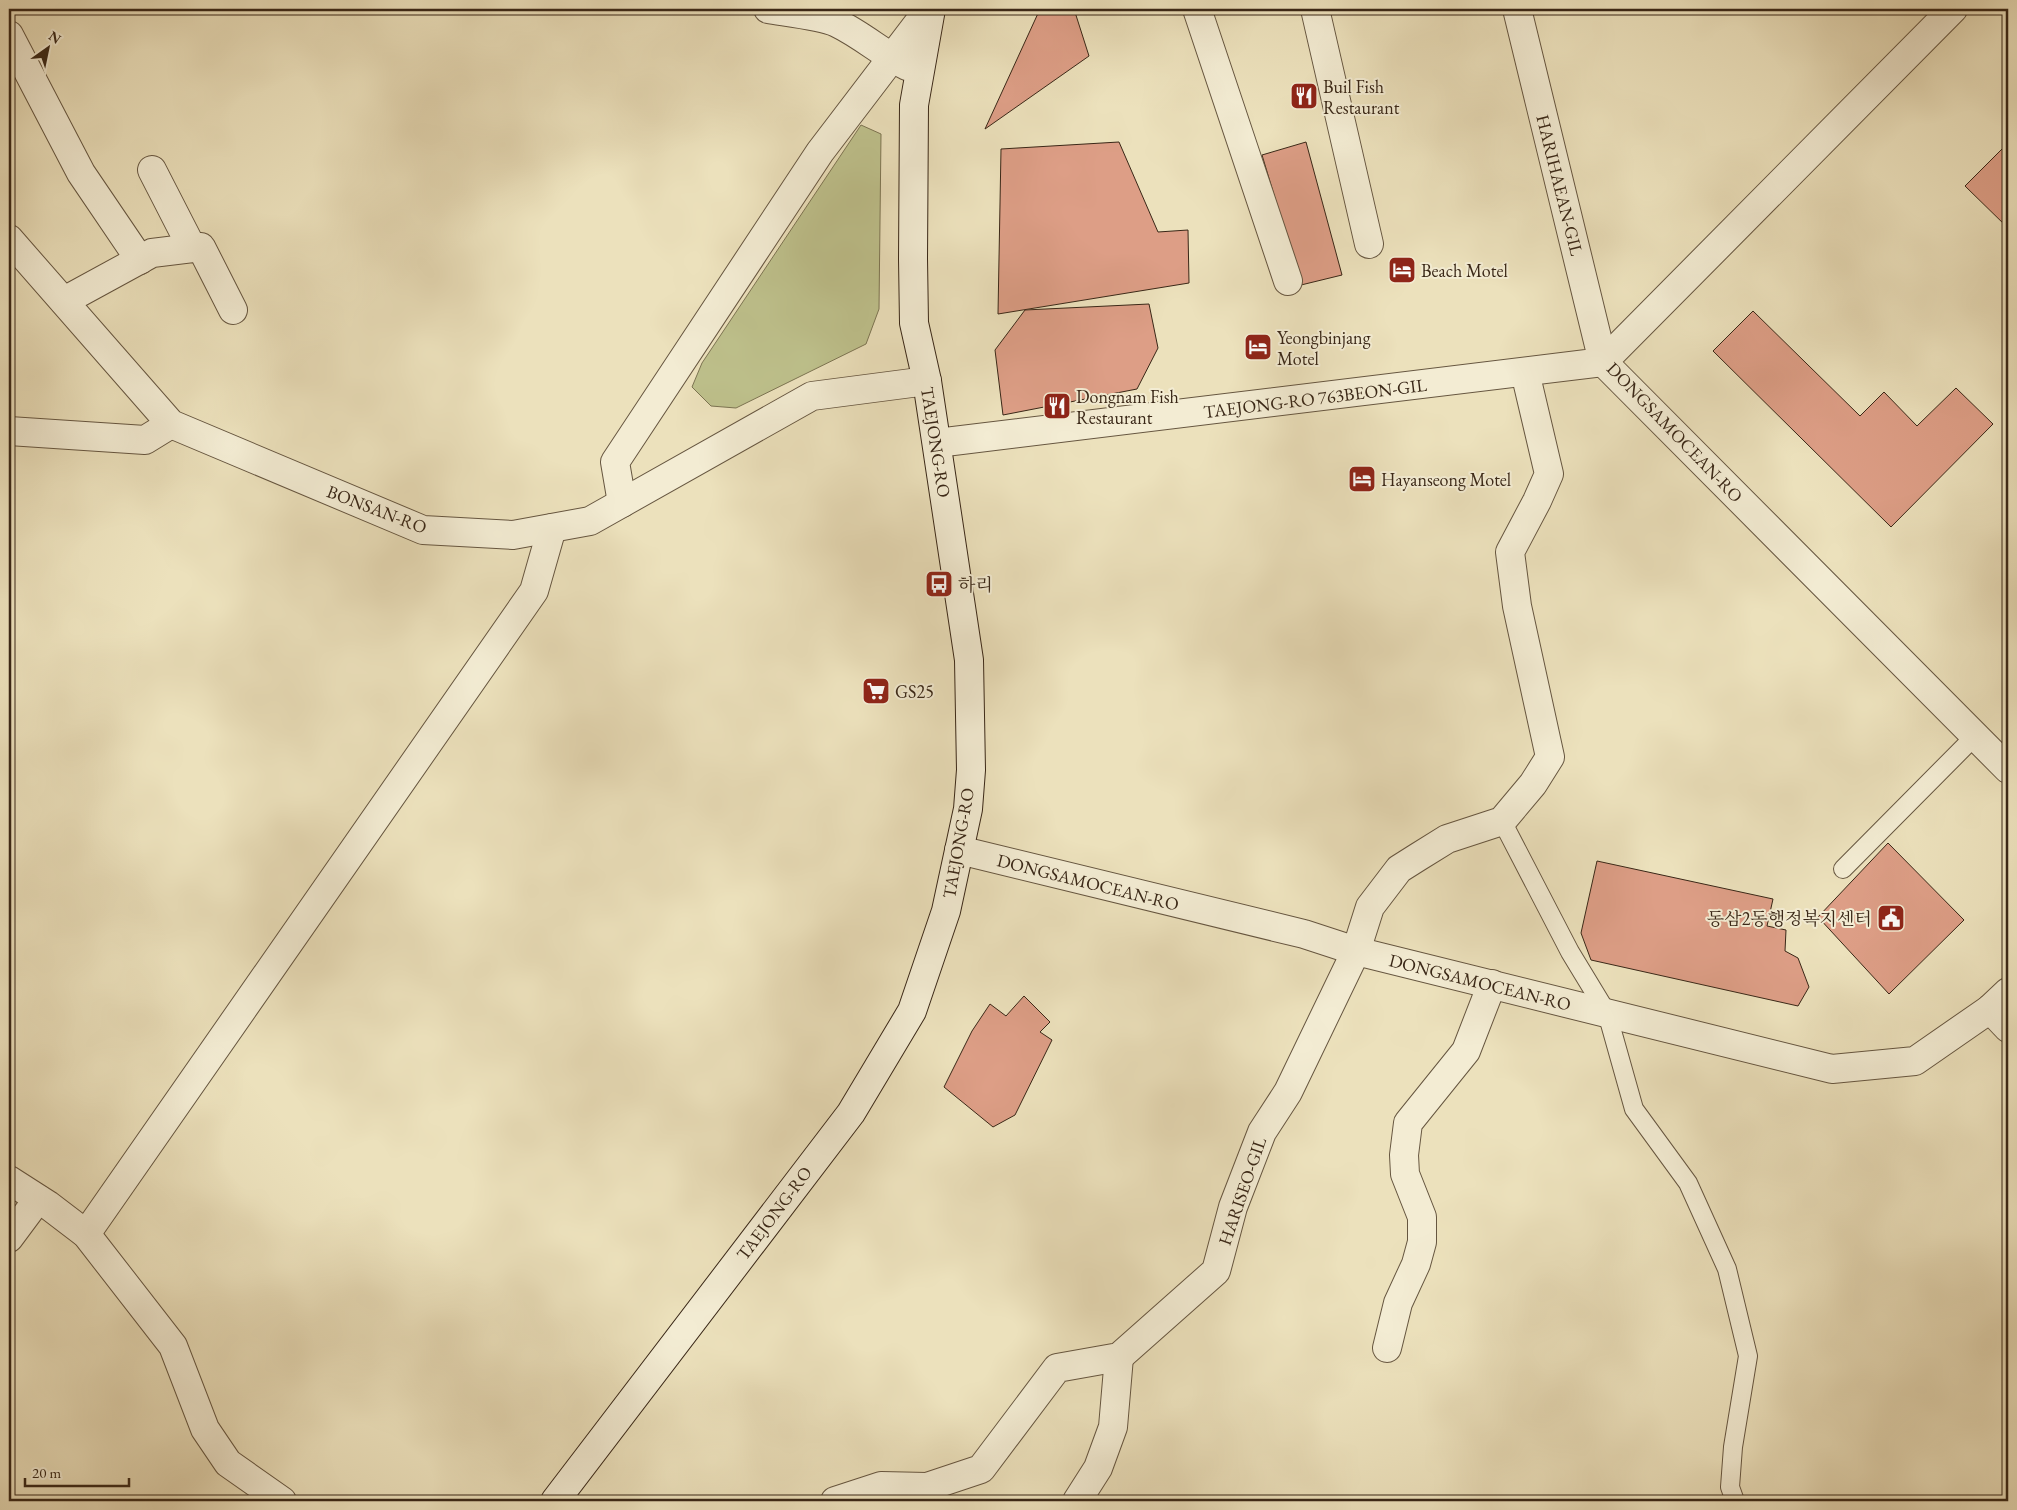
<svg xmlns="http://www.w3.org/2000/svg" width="2017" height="1510" viewBox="0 0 2017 1510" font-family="'EB Garamond','Noto Serif KR',serif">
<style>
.green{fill:#bec18c;stroke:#7c7452}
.building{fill:#dd9e86;stroke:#392717}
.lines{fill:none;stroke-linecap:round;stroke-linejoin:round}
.lane-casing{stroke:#665640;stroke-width:20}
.street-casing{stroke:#665640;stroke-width:30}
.secondary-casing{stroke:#392717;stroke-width:30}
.lane{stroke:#f3ecd3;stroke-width:18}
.street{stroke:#f3ecd3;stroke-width:28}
.secondary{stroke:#f3ecd3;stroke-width:28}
.labels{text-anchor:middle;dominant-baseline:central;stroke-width:4;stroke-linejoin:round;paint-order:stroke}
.poi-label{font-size:18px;fill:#392717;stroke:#f3ecd3;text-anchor:start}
.street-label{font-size:18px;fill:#392717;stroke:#f3ecd3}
</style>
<rect width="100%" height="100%" fill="#ece1bc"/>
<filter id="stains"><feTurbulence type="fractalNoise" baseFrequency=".004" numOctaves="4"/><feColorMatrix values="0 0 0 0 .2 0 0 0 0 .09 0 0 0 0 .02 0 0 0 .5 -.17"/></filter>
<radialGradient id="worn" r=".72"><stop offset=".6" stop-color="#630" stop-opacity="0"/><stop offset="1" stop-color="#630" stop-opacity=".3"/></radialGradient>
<polygon class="green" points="861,125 881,134 879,309 866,344 736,408 711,406 692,387 702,363"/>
<g class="building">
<polygon points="1040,9 1074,9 1089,56 985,129"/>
<polygon points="1119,142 1158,232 1188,230 1189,283 998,314 1001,149"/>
<polygon points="1306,142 1342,275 1301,285 1262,155"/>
<polygon points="2008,143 2008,228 1965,186"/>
<polygon points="1149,304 1158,348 1137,389 1003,415 995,350 1025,310"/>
<polygon points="1753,311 1860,416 1884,392 1917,426 1956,388 1993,424 1891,527 1713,351"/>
<polygon points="1888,843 1964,920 1889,994 1818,917"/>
<polygon points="1597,861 1773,899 1767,926 1786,930 1785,951 1798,958 1809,987 1798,1006 1591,960 1581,933"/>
<polygon points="1024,996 1050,1022 1040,1032 1052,1040 1015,1115 993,1127 944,1087 972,1031 990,1004 1006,1016"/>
</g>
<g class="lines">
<defs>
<g id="lane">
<polyline points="1502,821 1570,952 1607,1013 1634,1109 1688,1183 1727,1269 1748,1356 1733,1447 1730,1487 1735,1501"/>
<polyline points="1843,869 1975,736"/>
</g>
<g id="street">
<path d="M768 9C785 12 823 16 837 23 862 35 883 54 907 66"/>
<polyline points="1197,9 1288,281"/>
<polyline points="1315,9 1369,244"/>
<polyline points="1953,9 1603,362 2008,769"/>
<polyline points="9,35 81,173 140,260"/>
<polyline points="152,170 192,248"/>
<polyline points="9,239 171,424 423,530 513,535 590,521 812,396 927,381"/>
<polyline points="64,301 152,253 201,247 233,310"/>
<polyline points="9,431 145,440 171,424"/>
<polyline points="937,443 1603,362 1517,9"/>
<polyline points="622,503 615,462 820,152 929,9"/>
<polyline points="959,850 1304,934 1356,951 1832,1069 1915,1061 1990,1009 2008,992"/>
<polyline points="1990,1009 2008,1028"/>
<polyline points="9,1180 48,1205 86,1234 173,1346 205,1429 228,1463 282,1501"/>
<polyline points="86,1234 534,591 552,528"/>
<polyline points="9,1238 38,1199"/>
<polyline points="1387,1348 1398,1303 1416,1264 1422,1242 1422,1217 1405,1174 1404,1155 1408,1123 1466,1051 1492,984"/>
<polyline points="835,1501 881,1486 927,1487 981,1469 1057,1368 1119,1357 1216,1271 1233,1207 1262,1132 1288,1092 1356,951 1370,907 1399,869 1418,857 1447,839 1502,821 1533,784 1550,757 1517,606 1510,552 1537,501 1549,474 1525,372"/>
<polyline points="1077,1501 1098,1468 1113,1427 1119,1357"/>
</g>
<polyline id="secondary" points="555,1501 851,1113 912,1011 946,911 968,809 971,770 969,660 927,381 914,323 913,259 914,105 931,9"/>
</defs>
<use href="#lane" class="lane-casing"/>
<use href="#street" class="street-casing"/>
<use href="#secondary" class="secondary-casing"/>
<use href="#lane" class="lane"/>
<use href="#street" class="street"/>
<use href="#secondary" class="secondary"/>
</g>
<defs>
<symbol id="restaurant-square" viewBox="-11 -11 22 22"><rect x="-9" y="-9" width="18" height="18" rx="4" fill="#8f2418" stroke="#f3ecd3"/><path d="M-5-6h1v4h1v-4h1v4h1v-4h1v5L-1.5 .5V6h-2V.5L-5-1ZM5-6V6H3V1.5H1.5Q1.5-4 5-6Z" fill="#fff"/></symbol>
<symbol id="hotel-square" viewBox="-11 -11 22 22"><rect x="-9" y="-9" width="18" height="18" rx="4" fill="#8f2418" stroke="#f3ecd3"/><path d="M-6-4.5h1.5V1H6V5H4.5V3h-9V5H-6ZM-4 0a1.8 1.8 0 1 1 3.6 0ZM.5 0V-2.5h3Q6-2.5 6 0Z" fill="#fff"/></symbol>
<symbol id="bus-square" viewBox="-11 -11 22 22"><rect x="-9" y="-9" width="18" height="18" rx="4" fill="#8f2418" stroke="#f3ecd3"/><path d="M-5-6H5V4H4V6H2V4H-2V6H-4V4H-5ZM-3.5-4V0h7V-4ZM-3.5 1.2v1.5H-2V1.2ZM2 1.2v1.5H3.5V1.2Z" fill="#fff"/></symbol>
<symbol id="supermarket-square" viewBox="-11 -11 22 22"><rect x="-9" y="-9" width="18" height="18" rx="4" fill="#8f2418" stroke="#f3ecd3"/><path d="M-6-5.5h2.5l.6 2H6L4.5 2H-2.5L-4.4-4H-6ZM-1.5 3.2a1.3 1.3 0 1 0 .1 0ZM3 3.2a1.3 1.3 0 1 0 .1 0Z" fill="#fff"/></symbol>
<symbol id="civic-square" viewBox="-11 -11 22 22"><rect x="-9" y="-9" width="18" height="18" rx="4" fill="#8f2418" stroke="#f3ecd3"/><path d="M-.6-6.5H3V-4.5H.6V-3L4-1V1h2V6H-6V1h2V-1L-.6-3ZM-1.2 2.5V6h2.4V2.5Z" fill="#fff"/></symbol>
</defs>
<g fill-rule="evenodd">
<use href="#restaurant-square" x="1288" y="80" width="32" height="32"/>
<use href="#hotel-square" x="1386" y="254" width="32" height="32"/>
<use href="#hotel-square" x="1242" y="331" width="32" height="32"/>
<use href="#restaurant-square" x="1041" y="390" width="32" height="32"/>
<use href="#hotel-square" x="1346" y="463" width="32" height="32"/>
<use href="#bus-square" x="923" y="568" width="32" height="32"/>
<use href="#supermarket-square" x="860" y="675" width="32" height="32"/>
<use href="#civic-square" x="1875" y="902" width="32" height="32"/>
</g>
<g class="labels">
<g class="poi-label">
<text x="1323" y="86">Buil Fish<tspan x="1323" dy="21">Restaurant</tspan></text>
<text x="1421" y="270">Beach Motel</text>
<text x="1277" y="337">Yeongbinjang<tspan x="1277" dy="21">Motel</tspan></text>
<text x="1076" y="396">Dongnam Fish<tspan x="1076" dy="21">Restaurant</tspan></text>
<text x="1381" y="479">Hayanseong Motel</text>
<text x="958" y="584">하리</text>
<text x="895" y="691">GS25</text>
<text x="1872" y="918" text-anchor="end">동삼2동행정복지센터</text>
</g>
<g class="street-label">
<text transform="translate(1560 185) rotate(76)">HARIHAEAN-GIL</text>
<text transform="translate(1315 398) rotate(-7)">TAEJONG-RO 763BEON-GIL</text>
<text transform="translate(1675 432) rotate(46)">DONGSAMOCEAN-RO</text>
<text transform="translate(936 442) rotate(81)">TAEJONG-RO</text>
<text transform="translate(377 509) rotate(21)">BONSAN-RO</text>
<text transform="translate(958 843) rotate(-80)">TAEJONG-RO</text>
<text transform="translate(1088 882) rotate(14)">DONGSAMOCEAN-RO</text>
<text transform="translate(1480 982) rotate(14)">DONGSAMOCEAN-RO</text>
<text transform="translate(1242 1191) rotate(-71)">HARISEO-GIL</text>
<text transform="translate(774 1213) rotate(-53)">TAEJONG-RO</text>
</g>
</g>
<rect width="2017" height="1510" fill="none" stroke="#ece1bc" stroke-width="30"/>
<rect x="10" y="10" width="1997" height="1490" fill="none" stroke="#392717" stroke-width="2.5"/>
<rect x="15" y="15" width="1987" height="1480" fill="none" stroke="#392717"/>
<g transform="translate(48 48) rotate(33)" stroke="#f3ecd3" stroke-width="4" paint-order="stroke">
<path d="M0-4L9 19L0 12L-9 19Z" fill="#392717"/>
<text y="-8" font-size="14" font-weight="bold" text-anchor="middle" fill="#392717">N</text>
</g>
<path d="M25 1478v8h104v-8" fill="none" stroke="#392717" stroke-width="2.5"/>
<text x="32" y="1478" font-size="15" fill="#392717" stroke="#f3ecd3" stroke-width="4" paint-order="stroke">20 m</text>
<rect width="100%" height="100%" filter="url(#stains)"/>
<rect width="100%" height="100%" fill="url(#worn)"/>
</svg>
